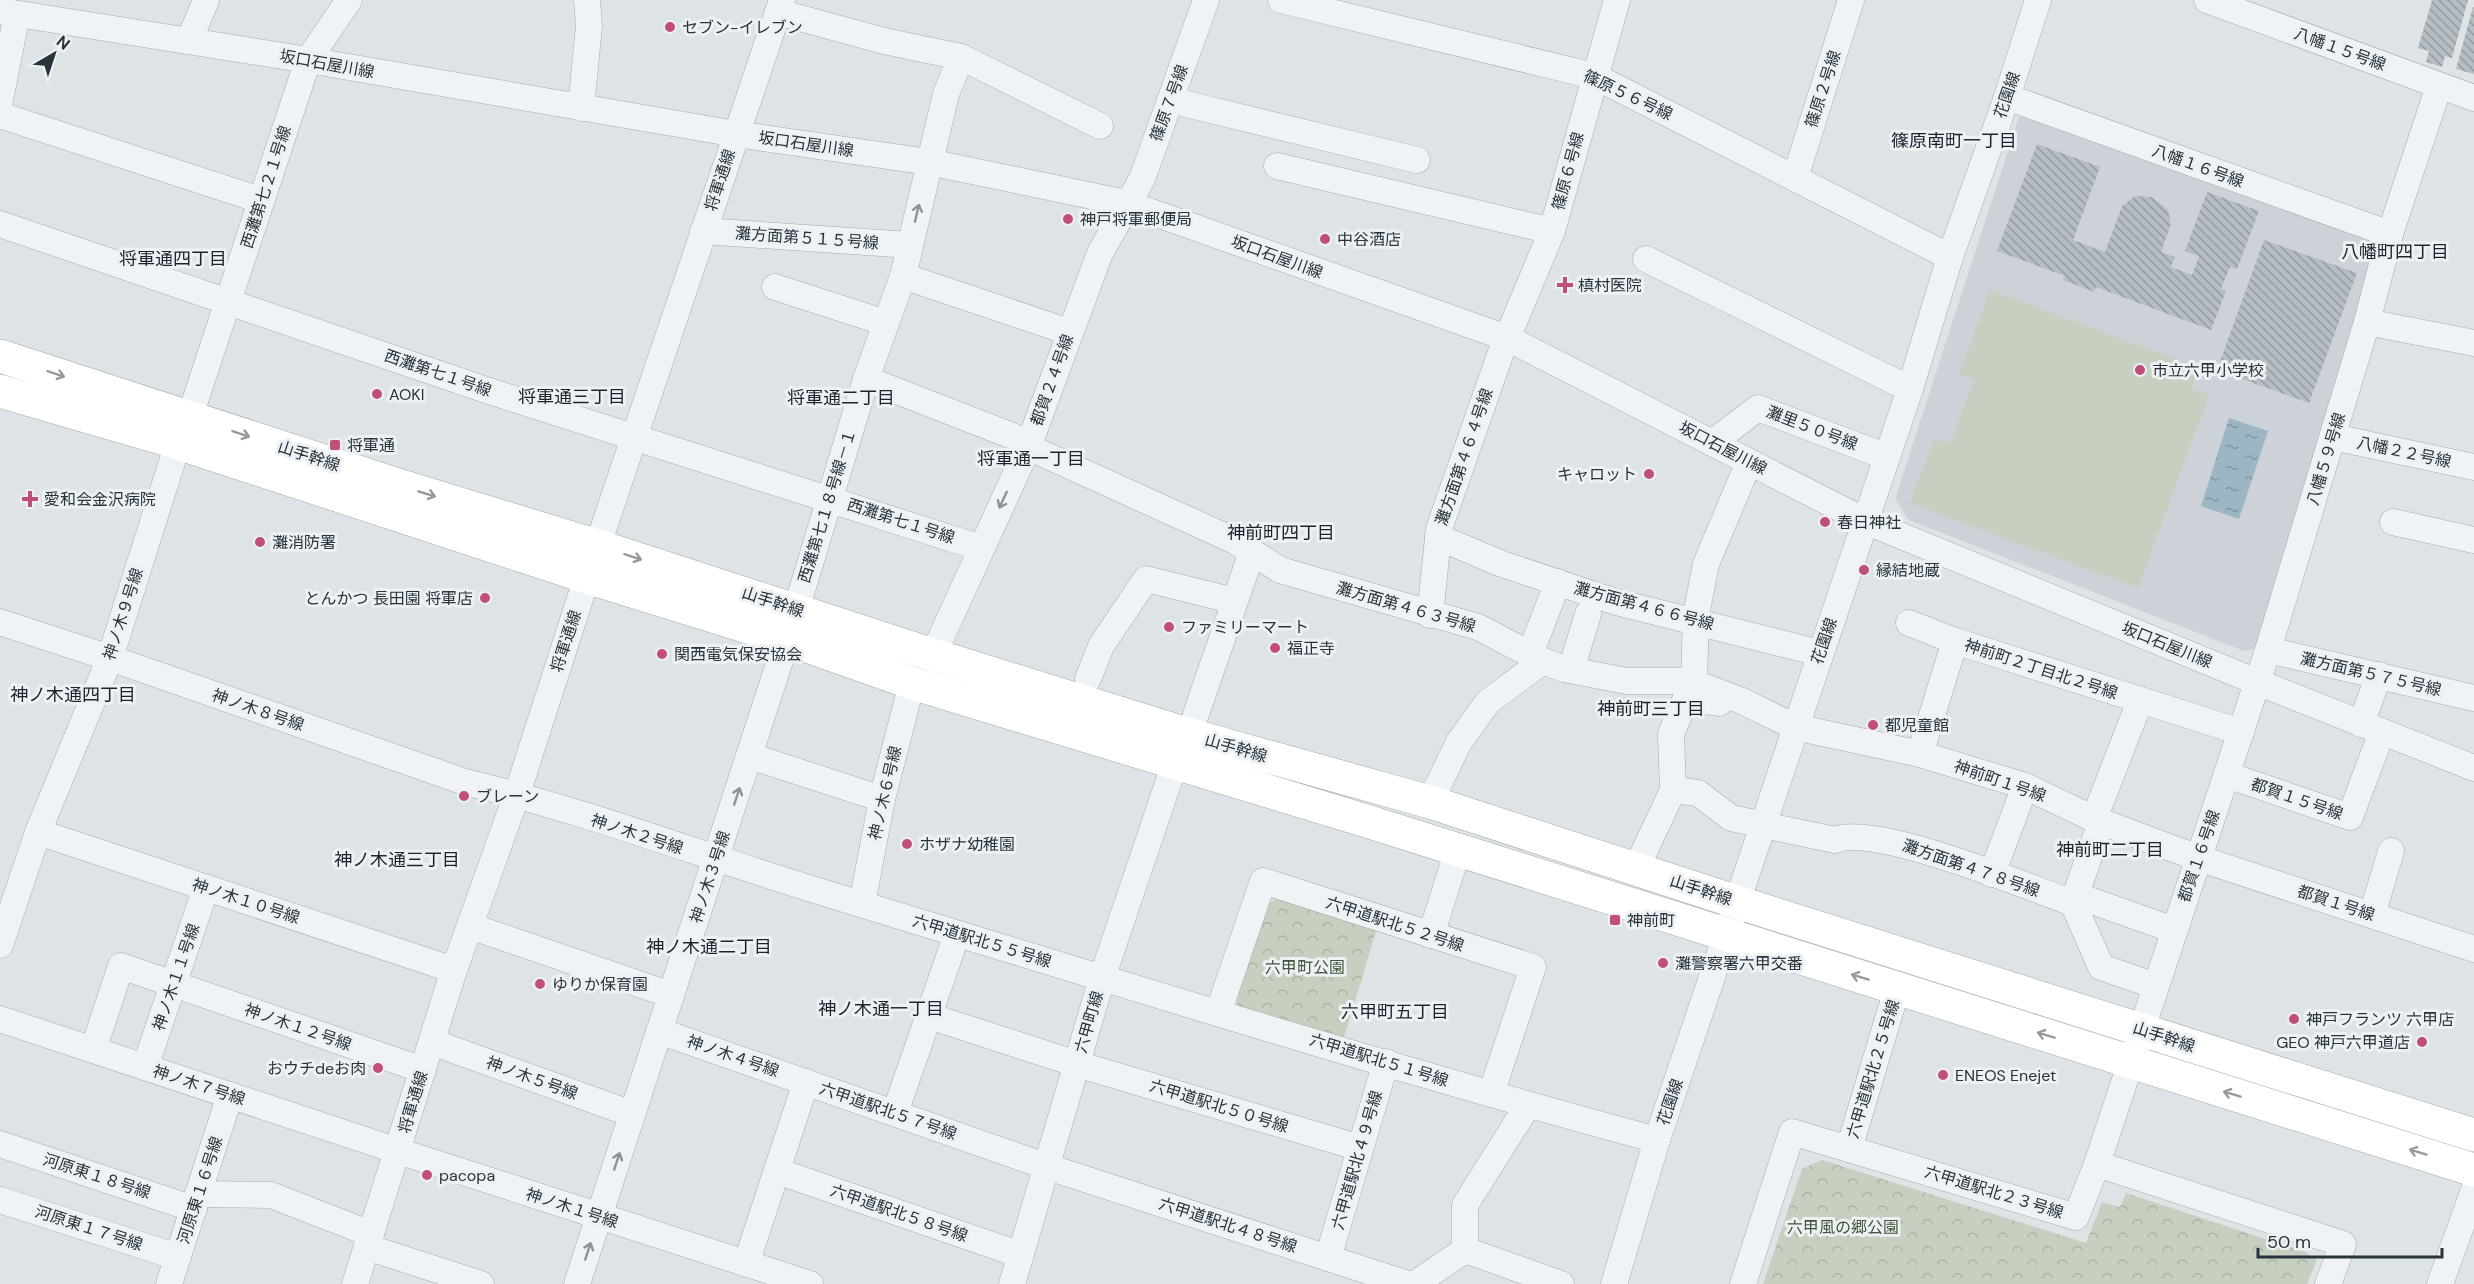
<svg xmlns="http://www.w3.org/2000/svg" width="2474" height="1284" viewBox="0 0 2474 1284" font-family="'DM Sans','Noto Sans JP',sans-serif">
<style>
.built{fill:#ccd2d7}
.park{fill:url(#park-crowns)}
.pitch{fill:#c7cfc0}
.water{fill:url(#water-ripples)}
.building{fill:url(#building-back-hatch)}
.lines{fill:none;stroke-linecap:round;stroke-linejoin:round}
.minor-casing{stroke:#a4abaf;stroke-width:27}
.major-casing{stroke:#9fa9b0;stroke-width:34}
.minor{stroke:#f0f3f5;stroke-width:26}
.major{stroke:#fff;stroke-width:33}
.oneway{stroke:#8c9398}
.oneway2{stroke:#94999d}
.poi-dot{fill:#bf4f77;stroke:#edf1f4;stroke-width:2}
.labels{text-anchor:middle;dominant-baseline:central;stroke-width:6;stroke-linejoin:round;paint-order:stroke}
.poi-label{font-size:16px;fill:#29333b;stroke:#edf1f4;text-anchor:start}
.street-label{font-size:16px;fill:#29333b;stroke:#edf1f4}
.park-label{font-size:16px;fill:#435538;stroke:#edf1f4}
.neighbourhood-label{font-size:18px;fill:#1b242c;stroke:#edf1f4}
</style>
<defs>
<pattern id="park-crowns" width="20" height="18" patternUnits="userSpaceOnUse" patternTransform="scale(1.5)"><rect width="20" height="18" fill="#c7cfc0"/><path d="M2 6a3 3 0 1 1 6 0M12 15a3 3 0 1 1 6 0" fill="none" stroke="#abb2a6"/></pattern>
<pattern id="water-ripples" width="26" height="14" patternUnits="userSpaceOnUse" patternTransform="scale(1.5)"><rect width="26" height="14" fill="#9cb7c3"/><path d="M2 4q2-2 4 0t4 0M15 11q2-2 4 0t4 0" fill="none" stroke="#7f95a0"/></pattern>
<pattern id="building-back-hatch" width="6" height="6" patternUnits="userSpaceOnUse" patternTransform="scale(1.5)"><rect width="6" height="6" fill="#b6bdc2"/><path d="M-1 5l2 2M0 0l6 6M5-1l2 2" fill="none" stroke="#949a9f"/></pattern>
</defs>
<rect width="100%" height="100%" fill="#dee3e6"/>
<polygon class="built" points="2032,112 2382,241 2256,649 2244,651 1909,520 1895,499 2019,117"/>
<g class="park">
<polygon points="1280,897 1377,928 1342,1044 1240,1014 1235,995 1265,905"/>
<polygon points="1822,1160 2086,1243 2102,1202 2120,1207 2126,1193 2305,1252 2317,1260 2307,1284 1763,1284 1802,1169"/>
</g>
<polygon class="pitch" points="1990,290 2199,368 2191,389 2209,395 2138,588 1910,503 1934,439 1950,444 1974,380 1959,374"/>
<polygon class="water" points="2229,418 2268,431 2239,519 2201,506"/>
<g class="building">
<polygon points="2432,0 2468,0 2452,58 2445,56 2442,67 2426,62 2429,51 2418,48"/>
<polygon points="2473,7 2474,7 2474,74 2456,69"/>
<polygon points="2037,144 2100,167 2073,240 2105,252 2122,206 2135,196 2152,197 2168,210 2171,224 2161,252 2175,257 2171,267 2192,275 2199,256 2185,251 2207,192 2259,211 2237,269 2230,267 2221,289 2226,291 2211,330 2096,287 2094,292 2063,280 2065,276 1997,251"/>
<polygon points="2264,240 2357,273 2309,403 2217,370"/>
</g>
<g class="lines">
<defs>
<g id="minor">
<polyline points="1281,0 1594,76 1950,257"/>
<polyline points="2207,0 2474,98"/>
<polyline points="0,11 308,60 736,134 929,162 1126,203 1507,338 1865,521 2257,682 2474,768"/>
<polyline points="778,12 884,41 961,57"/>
<polyline points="189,41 206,0"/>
<polyline points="2007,97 2390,234"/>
<polyline points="0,100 17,14"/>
<polyline points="1170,100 1417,160"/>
<polyline points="581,108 589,26 587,0"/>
<polyline points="0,115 260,200"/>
<polyline points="1277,166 1552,231"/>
<polyline points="1795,178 1851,0"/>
<polyline points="0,224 489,391 981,548"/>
<polyline points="703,231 910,245"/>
<polyline points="1646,259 1910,389"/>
<polyline points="903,276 1069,332"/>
<polyline points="775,287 886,323"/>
<polyline points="2367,322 2474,343"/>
<polyline points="866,379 1015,437 1028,447 1235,541 1280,570 1478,627 1543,661 1564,669 1627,681 1689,681 1742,701 1795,727 1920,754 2025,786 2094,819 2198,858 2474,949"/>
<polyline points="2333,437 2474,467"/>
<polyline points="1712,443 1758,408 1887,457"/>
<polyline points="2393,522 2474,540"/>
<polyline points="1438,537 1502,564 1616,602 1820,653"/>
<polyline points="796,610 866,379 903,276 946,94 961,57 1100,126"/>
<polyline points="1430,615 1439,529 1500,355 1552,231 1617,0"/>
<path d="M0 622 110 658 465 782C583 810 701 855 818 891 1097 976 1375 1064 1657 1140"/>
<polyline points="1909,623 1955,641"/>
<polyline points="2268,650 2474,698"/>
<polyline points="1530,654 1558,582"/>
<polyline points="933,655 1028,447 1100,253 1142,179 1206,0"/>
<polyline points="1571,670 1588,614"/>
<polyline points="1088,679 1101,646 1146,579 1235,601"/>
<polyline points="1694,682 1696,615 1706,564 1749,462"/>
<polyline points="1196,714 1252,552"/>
<polyline points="2361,724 2379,675"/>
<polyline points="1920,754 1955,641 2241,732"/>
<polyline points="750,756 882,799"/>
<polyline points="2227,775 2350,817 2382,732"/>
<path d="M1673 790 1698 793 1731 818 1835 840C1874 823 2028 887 2073 903"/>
<polyline points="1430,802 1459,742 1488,702 1543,661"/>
<polyline points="2094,819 2140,701"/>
<polyline points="2101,822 2073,903 2101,967 2156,986"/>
<polyline points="38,832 454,970"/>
<polyline points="1636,869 1673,790 1671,734 1686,698 1719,703"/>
<polyline points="1992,874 2025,786"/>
<polyline points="2075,895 2174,930"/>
<polyline points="862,904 882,799 912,683"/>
<polyline points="2372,915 2391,851"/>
<polyline points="470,926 671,995"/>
<polyline points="1431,935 1458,850"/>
<polyline points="0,945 38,832 110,658 178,443 190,416 308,60 349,0"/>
<polyline points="1218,1013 1263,881 1533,967 1491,1094"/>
<polyline points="929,1016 1077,1064 1360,1148"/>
<polyline points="0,1019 398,1151 810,1284"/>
<polyline points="659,1031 1048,1167 1408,1284"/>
<polyline points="432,1042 632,1114"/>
<polyline points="93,1050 121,966 423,1070"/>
<polyline points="145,1067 206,888"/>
<polyline points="895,1113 957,934"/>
<polyline points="0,1144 194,1209"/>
<polyline points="1849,1149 1897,989"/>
<polyline points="2097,1164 2268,650 2367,322 2390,234 2439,86"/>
<polyline points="777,1171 1021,1255"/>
<polyline points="198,1194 271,1195 371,1234"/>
<polyline points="0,1200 178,1257"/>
<polyline points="367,1247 481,1284"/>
<polyline points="1465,1250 1465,1205 1528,1105"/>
<polyline points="1328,1258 1386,1062"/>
<polyline points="746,1264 806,1082"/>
<polyline points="169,1284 230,1095"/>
<polyline points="355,1284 454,970 517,794 587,577 782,0"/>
<polyline points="577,1284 787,639"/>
<polyline points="1012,1284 1102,978 1175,763"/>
<polyline points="1415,1284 1465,1250 1561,1284"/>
<polyline points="1614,1284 1657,1140 1910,389 1950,257 2007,97 2038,0"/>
<polyline points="1743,1284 1792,1132 2076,1217 2097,1164 2343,1244 2328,1284"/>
<polyline points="2440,1284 2474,1190"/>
</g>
<g id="major">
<polyline points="0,356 401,486 598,546 933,655 1187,734 1430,802 1737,902 2474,1135"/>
<polyline points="0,391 178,443 587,577 787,639 912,683 1360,819 2474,1170"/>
</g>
</defs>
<use href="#minor" class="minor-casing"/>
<use href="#major" class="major-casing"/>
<use href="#minor" class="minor"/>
<use href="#major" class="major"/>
</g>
<defs><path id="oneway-shaft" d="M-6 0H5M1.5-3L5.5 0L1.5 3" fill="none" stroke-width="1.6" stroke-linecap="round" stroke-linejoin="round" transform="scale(1.5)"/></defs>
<g class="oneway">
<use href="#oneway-shaft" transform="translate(917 213) rotate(-77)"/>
<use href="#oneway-shaft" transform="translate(1003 500) rotate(115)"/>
<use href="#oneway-shaft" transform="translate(737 796) rotate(-72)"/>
<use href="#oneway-shaft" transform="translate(617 1161) rotate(-72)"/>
<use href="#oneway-shaft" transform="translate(588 1251) rotate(-72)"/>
</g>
<g class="oneway2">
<use href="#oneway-shaft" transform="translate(56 374) rotate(18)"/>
<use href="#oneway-shaft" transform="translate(241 434) rotate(18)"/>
<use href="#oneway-shaft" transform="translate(427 494) rotate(17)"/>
<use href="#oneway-shaft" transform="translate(633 557) rotate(18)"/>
<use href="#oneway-shaft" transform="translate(1860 977) rotate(-163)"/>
<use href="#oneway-shaft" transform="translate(2046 1035) rotate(-163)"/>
<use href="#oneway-shaft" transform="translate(2232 1094) rotate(-163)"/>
<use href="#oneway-shaft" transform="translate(2418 1152) rotate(-163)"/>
</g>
<g class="poi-dot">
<circle cx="670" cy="27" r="6"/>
<circle cx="1068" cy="219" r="6"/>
<circle cx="1325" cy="239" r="6"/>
<path d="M1562 276h6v6h6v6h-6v6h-6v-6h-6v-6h6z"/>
<circle cx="2140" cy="370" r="6"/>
<circle cx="377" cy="394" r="6"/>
<rect x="329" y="439" width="12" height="12" rx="3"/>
<circle cx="1649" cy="474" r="6"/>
<path d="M27 490h6v6h6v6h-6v6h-6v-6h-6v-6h6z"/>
<circle cx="1825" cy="522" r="6"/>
<circle cx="260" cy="542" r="6"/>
<circle cx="1864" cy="570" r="6"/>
<circle cx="485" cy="598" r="6"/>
<circle cx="1169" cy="627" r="6"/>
<circle cx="1275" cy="648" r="6"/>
<circle cx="662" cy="654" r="6"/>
<circle cx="1873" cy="725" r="6"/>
<circle cx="464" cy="796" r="6"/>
<circle cx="907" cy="844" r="6"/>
<rect x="1609" y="914" width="12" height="12" rx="3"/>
<circle cx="1663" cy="963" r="6"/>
<circle cx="540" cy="984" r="6"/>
<circle cx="2294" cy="1019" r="6"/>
<circle cx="2422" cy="1042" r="6"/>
<circle cx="378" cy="1068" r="6"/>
<circle cx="1943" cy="1075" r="6"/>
<circle cx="427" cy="1175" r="6"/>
</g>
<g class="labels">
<g class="poi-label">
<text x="682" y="27">セブン-イレブン</text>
<text x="1080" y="219">神戸将軍郵便局</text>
<text x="1337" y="239">中谷酒店</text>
<text x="1578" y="285">槙村医院</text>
<text x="2152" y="370">市立六甲小学校</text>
<text x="389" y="394">AOKI</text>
<text x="347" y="445">将軍通</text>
<text x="1637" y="474" text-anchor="end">キャロット</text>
<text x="44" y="499">愛和会金沢病院</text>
<text x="1837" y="522">春日神社</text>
<text x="272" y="542">灘消防署</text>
<text x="1876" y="570">縁結地蔵</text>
<text x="473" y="598" text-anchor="end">とんかつ 長田園 将軍店</text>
<text x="1181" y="627">ファミリーマート</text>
<text x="1287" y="648">福正寺</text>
<text x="674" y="654">関西電気保安協会</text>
<text x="1885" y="725">都児童館</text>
<text x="476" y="796">ブレーン</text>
<text x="919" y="844">ホザナ幼稚園</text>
<text x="1627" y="920">神前町</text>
<text x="1675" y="963">灘警察署六甲交番</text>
<text x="552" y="984">ゆりか保育園</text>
<text x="2306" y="1019">神戸フランツ 六甲店</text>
<text x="2410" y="1042" text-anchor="end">GEO 神戸六甲道店</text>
<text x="366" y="1068" text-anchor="end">おウチdeお肉</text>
<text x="1955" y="1075">ENEOS Enejet</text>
<text x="439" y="1175">pacopa</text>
</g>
<g class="street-label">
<text transform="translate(2340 49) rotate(20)">八幡１５号線</text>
<text transform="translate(327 64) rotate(10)">坂口石屋川線</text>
<text transform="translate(1823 89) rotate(-72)">篠原２号線</text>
<text transform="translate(1628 95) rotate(25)">篠原５６号線</text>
<text transform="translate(2007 95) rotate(-71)">花園線</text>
<text transform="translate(1169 103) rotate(-70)">篠原７号線</text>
<text transform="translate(806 144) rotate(8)">坂口石屋川線</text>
<text transform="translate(2198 166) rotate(20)">八幡１６号線</text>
<text transform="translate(1568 171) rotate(-75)">篠原６号線</text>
<text transform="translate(720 180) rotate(-72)">将軍通線</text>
<text transform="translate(266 187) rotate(-72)">西灘第七２１号線</text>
<text transform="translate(807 238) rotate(4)">灘方面第５１５号線</text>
<text transform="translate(1277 257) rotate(20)">坂口石屋川線</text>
<text transform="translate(438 373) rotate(19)">西灘第七１号線</text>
<text transform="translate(1052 380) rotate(-70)">都賀２４号線</text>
<text transform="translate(1812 428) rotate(21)">灘里５０号線</text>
<text transform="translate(1723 448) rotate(27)">坂口石屋川線</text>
<text transform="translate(2404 452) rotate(12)">八幡２２号線</text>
<text transform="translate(309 456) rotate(18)">山手幹線</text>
<text transform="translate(1464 457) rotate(-71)">灘方面第４６４号線</text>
<text transform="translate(2326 459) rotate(-73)">八幡５９号線</text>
<text transform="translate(827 506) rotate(-73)">西灘第七１８号線－１</text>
<text transform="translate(901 521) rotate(18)">西灘第七１号線</text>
<text transform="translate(773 602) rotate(18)">山手幹線</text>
<text transform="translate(1644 606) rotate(15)">灘方面第４６６号線</text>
<text transform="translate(1406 607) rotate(16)">灘方面第４６３号線</text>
<text transform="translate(123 614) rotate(-72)">神ノ木９号線</text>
<text transform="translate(566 641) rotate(-72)">将軍通線</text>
<text transform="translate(1824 641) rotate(-71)">花園線</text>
<text transform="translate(2167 645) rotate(22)">坂口石屋川線</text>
<text transform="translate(2041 669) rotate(18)">神前町２丁目北２号線</text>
<text transform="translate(2371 674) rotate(13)">灘方面第５７５号線</text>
<text transform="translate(258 710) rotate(19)">神ノ木８号線</text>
<text transform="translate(1236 748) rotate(16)">山手幹線</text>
<text transform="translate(2000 781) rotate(19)">神前町１号線</text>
<text transform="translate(885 793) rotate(-77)">神ノ木６号線</text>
<text transform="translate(2297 799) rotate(19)">都賀１５号線</text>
<text transform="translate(637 834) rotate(18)">神ノ木２号線</text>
<text transform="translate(2199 856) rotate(-71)">都賀１６号線</text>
<text transform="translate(1971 868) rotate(19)">灘方面第４７８号線</text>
<text transform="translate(710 877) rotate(-72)">神ノ木３号線</text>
<text transform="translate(1701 890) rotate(18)">山手幹線</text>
<text transform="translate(246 901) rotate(18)">神ノ木１０号線</text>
<text transform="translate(2336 903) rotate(18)">都賀１号線</text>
<text transform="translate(1395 924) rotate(18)">六甲道駅北５２号線</text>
<text transform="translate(982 941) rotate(17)">六甲道駅北５５号線</text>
<text transform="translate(176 977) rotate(-71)">神ノ木１１号線</text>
<text transform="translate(1089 1022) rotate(-74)">六甲町線</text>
<text transform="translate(298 1027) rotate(19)">神ノ木１２号線</text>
<text transform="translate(2164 1037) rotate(18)">山手幹線</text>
<text transform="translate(733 1056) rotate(19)">神ノ木４号線</text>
<text transform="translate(1379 1060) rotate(17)">六甲道駅北５１号線</text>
<text transform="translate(1873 1069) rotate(-73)">六甲道駅北２５号線</text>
<text transform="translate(532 1078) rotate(20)">神ノ木５号線</text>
<text transform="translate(199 1085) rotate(18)">神ノ木７号線</text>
<text transform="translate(413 1102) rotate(-73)">将軍通線</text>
<text transform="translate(1670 1102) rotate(-71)">花園線</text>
<text transform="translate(1219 1106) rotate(17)">六甲道駅北５０号線</text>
<text transform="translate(888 1111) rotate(19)">六甲道駅北５７号線</text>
<text transform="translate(1357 1160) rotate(-74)">六甲道駅北４９号線</text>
<text transform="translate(97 1176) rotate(18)">河原東１８号線</text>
<text transform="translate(200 1190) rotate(-72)">河原東１６号線</text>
<text transform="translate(1994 1192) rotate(17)">六甲道駅北２３号線</text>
<text transform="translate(572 1208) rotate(18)">神ノ木１号線</text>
<text transform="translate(899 1213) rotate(19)">六甲道駅北５８号線</text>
<text transform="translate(1228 1225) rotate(18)">六甲道駅北４８号線</text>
<text transform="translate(89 1228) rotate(18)">河原東１７号線</text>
</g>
<g class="park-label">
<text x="1305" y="967">六甲町公園</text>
<text x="1843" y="1227">六甲風の郷公園</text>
</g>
<g class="neighbourhood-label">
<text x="1954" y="141">篠原南町一丁目</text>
<text x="2395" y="252">八幡町四丁目</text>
<text x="173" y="259">将軍通四丁目</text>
<text x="572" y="397">将軍通三丁目</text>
<text x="841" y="398">将軍通二丁目</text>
<text x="1031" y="459">将軍通一丁目</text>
<text x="1281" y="533">神前町四丁目</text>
<text x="73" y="695">神ノ木通四丁目</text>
<text x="1651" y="709">神前町三丁目</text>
<text x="2110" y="850">神前町二丁目</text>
<text x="397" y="860">神ノ木通三丁目</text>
<text x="709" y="947">神ノ木通二丁目</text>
<text x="881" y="1009">神ノ木通一丁目</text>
<text x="1395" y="1012">六甲町五丁目</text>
</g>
</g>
<g transform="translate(54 54) rotate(39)" stroke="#edf1f4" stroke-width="4.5" paint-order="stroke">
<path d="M0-4.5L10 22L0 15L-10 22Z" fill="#29333b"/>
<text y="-9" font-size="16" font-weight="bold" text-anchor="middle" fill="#29333b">N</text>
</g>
<path d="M2258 1248v9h184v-9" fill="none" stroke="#29333b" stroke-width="3"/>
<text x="2267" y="1248" font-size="18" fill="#29333b" stroke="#edf1f4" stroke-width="4.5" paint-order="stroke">50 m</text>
</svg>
